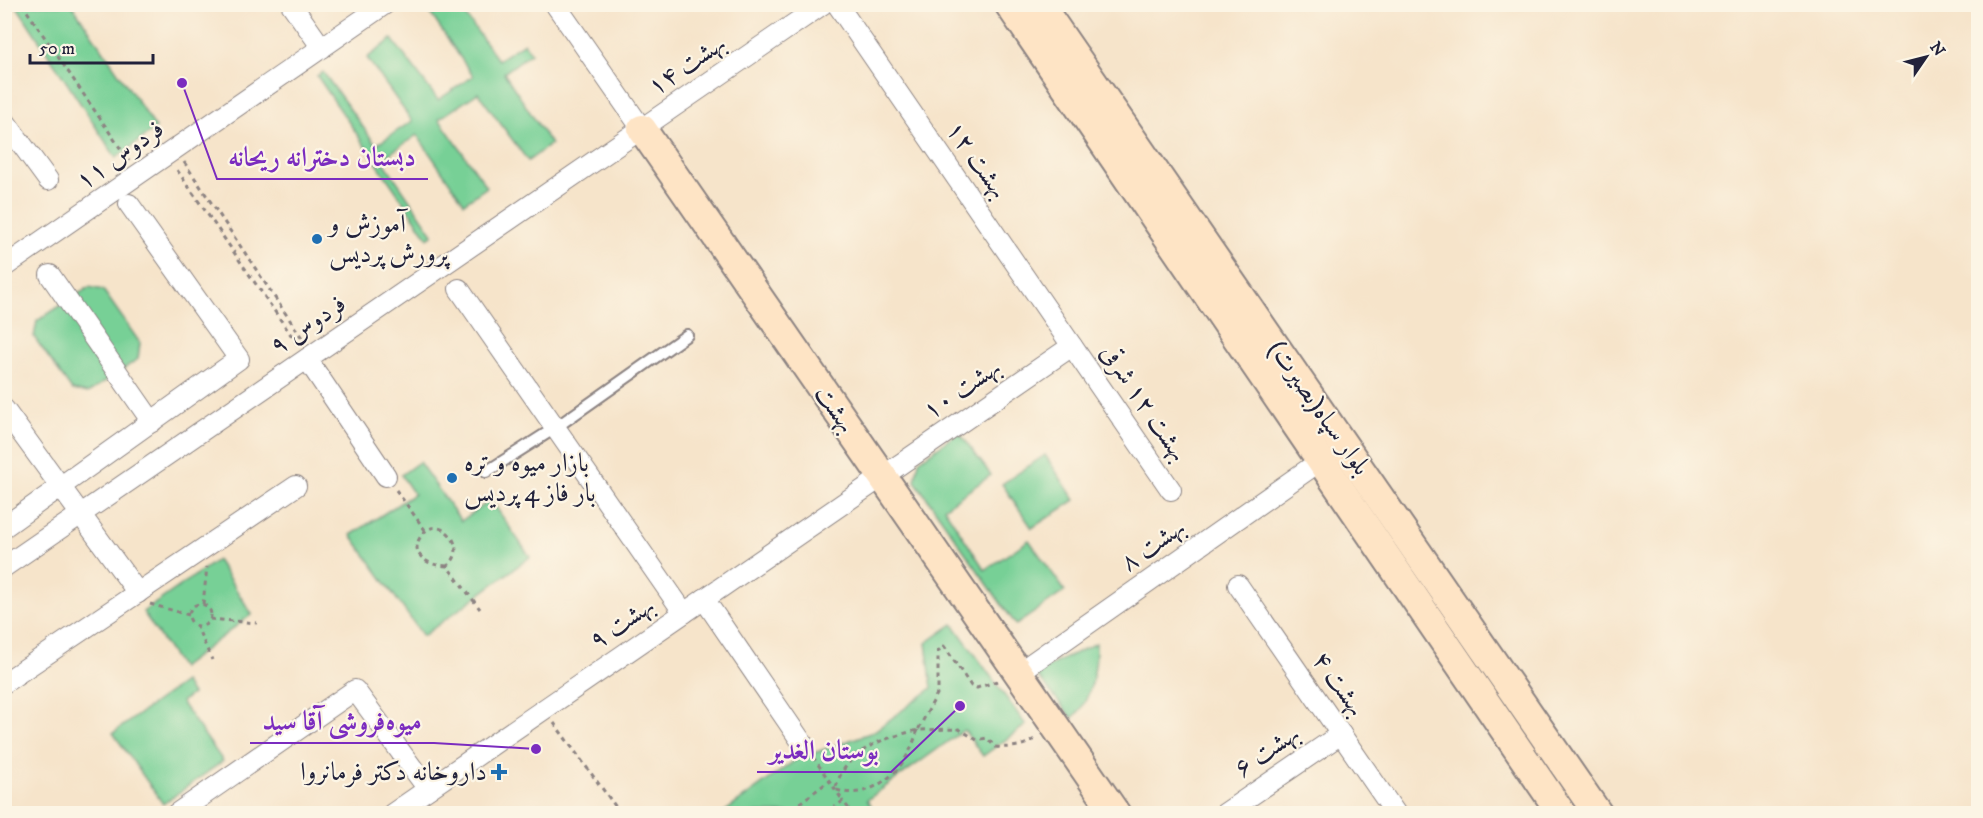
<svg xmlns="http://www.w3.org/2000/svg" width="1983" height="818" viewBox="0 0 1983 818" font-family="'IM FELL DW Pica',Amiri,serif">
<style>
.green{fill:#77d096;stroke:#4c7968;stroke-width:1.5}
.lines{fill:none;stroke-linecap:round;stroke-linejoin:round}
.lane-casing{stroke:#8c8382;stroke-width:14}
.street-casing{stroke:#8c8382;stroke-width:22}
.secondary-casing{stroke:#8c8382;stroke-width:32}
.path{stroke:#8c8382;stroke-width:3;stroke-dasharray:4.5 4.5;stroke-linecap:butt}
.lane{stroke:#fff;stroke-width:10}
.street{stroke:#fff;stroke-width:20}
.secondary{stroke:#fee4c5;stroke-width:28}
.poi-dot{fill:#1f6fb2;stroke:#fcf5e5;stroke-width:2}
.labels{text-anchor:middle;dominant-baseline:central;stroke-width:4.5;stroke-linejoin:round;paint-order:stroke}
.street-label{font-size:26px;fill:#22223b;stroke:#fcf5e5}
.poi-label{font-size:26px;fill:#22223b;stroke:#fcf5e5;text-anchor:start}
.leader{fill:none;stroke:#7b2cbf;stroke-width:2}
.callout-dot{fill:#7b2cbf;stroke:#fcf5e5;stroke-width:2}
.callout-label{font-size:27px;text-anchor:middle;font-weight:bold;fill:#7b2cbf;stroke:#fcf5e5;stroke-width:4.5;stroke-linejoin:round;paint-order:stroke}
</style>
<rect width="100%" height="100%" fill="#fcf5e5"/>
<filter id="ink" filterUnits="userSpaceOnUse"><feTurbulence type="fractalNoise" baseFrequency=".0167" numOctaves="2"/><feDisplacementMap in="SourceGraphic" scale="12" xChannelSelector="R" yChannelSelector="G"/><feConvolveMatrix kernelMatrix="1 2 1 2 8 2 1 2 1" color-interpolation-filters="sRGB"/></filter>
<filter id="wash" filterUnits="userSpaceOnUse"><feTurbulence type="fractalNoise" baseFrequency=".008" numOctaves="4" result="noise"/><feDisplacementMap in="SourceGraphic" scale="24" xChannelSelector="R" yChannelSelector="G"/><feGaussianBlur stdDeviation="1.35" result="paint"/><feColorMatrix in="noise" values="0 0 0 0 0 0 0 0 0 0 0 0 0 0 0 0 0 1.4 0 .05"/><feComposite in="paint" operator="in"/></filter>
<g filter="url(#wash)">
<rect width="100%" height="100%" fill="#f6e4ca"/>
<g class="green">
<polygon points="16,5 72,5 156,128 116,158"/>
<polygon points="436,5 458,5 498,60 524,43 531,53 504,73 551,144 528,161 478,93 439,119 487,187 464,203 417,135 382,159 433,234 428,238 317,76 323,72 376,145 412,121 367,58 392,39 438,100 473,76 428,10"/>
<polygon points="89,287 103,290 140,343 138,359 88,393 72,390 34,337 37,321"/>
<polygon points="959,432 991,475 944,508 985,570 1029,540 1065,591 1016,625 915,481 919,461"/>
<polygon points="1045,455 1075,500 1032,528 1002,484"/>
<polygon points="419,462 461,521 491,500 530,557 423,636 351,535 414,494 401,475"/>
<polygon points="217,560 252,614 181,668 143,612"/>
<polygon points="953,624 1026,725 983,756 964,730 867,800 872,807 863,813 723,813 797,759 873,732 932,688 926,643"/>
<path d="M1096 643C1097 666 1091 704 1072 718L1035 673Z"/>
<polygon points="184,682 192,694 181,702 223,761 163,804 113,733"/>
</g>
</g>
<g filter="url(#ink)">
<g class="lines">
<defs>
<polyline id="lane" points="486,472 555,428 687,335"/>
<g id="street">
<polyline points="291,4 322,48"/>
<polyline points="555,4 642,129"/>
<polyline points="837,4 1171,490"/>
<polyline points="4,120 48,180"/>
<polyline points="4,267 385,4"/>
<polyline points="50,275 152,422"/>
<polyline points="459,289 684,613"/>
<polyline points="307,359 386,476"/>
<polyline points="4,409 138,593"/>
<polyline points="4,527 239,359 129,204"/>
<polyline points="4,567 823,4"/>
<polyline points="1238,585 1396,814"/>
<polyline points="704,599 803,744"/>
<polyline points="1018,673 1320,461"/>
<polyline points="4,683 296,486"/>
<polyline points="176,814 355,690 428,789"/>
<polyline points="392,814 1072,346"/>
<polyline points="1224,814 1341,734"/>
</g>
<g id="secondary">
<polyline points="1009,4 1562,814"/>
<polyline points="1039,4 1598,814"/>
<polyline points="642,129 1116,814"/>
</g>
</defs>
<use href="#lane" class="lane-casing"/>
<use href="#street" class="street-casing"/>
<use href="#secondary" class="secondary-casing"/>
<g class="path">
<polyline points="22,4 129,161"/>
<polyline points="184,162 304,341"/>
<polyline points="177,170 298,345"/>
<polyline points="396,490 425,530"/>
<path d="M447 566C435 565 426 564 418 553 416 546 417 542 421 536 438 511 472 548 447 566L480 609"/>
<polyline points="150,604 189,615"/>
<polyline points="203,604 207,567"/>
<circle cx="200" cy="615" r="11"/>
<polyline points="210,619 257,623"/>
<polyline points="196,625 212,660"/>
<path d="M997 681 977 688 971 686 944 646 938 651V692L918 730 959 729 977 740 987 738 995 747C1010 748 1024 747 1036 738"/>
<polyline points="554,723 621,814"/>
<path d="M918 730C915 737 913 745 909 752 896 778 863 802 835 789 837 785 838 780 840 776 855 746 889 737 918 730Z"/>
<polyline points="813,757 843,801"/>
<polyline points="785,814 829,781"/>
<polyline points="825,814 843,801 853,814"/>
</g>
<use href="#lane" class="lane"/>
<use href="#street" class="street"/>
<use href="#secondary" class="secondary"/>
</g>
</g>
<g class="poi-dot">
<circle cx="317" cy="239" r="6"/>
<circle cx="452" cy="478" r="6"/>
<path d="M496 763h6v6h6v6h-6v6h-6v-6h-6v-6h6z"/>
</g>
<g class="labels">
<g class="street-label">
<text transform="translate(687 65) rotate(-34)">بهشت ۱۴</text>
<text transform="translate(120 155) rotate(-35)">فردوس ۱۱</text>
<text transform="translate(977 160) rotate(55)">بهشت ۱۲</text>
<text transform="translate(308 325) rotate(-34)">فردوس ۹</text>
<text transform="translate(962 389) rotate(-34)">بهشت ۱۰</text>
<text transform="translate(1144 403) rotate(56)">بهشت ۱۲ شرقی</text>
<text transform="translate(1319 408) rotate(55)">بلوار سپاه(بصیرت)</text>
<text transform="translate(835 409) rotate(55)">بهشت</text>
<text transform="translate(1153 545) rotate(-35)">بهشت ۸</text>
<text transform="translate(622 623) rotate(-34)">بهشت ۹</text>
<text transform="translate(1339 684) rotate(55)">بهشت ۴</text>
<text transform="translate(1267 751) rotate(-34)">بهشت ۶</text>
</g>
<g class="poi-label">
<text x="329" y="224">آموزش و<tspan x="329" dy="30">پرورش پردیس</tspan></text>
<text x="464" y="463">بازار میوه و تره<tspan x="464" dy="30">بار فاز 4 پردیس</tspan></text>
<text x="487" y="772" text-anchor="end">داروخانه دکتر فرمانروا</text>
</g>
</g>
<path class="leader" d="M182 83L217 179H428M536 749L434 743H250M960 706L891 772H757"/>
<g class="callout-dot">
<circle cx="182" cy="83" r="6"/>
<circle cx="536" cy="749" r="6"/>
<circle cx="960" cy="706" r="6"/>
</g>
<g class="callout-label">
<text x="322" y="166">دبستان دخترانه ریحانه</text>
<text x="342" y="730">میوه‌فروشی آقا سید</text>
<text x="824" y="759">بوستان الغدیر</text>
</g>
<rect width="1983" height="818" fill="none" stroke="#fcf5e5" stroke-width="24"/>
<g transform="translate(1926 57) rotate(55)" stroke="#fcf5e5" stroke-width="4.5" paint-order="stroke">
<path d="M0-4.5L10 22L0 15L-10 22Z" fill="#22223b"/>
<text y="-9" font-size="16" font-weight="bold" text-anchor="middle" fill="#22223b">N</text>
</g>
<path d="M30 54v9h123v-9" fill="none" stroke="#22223b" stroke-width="3"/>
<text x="39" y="54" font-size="18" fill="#22223b" stroke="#fcf5e5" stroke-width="4.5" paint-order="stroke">50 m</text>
</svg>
